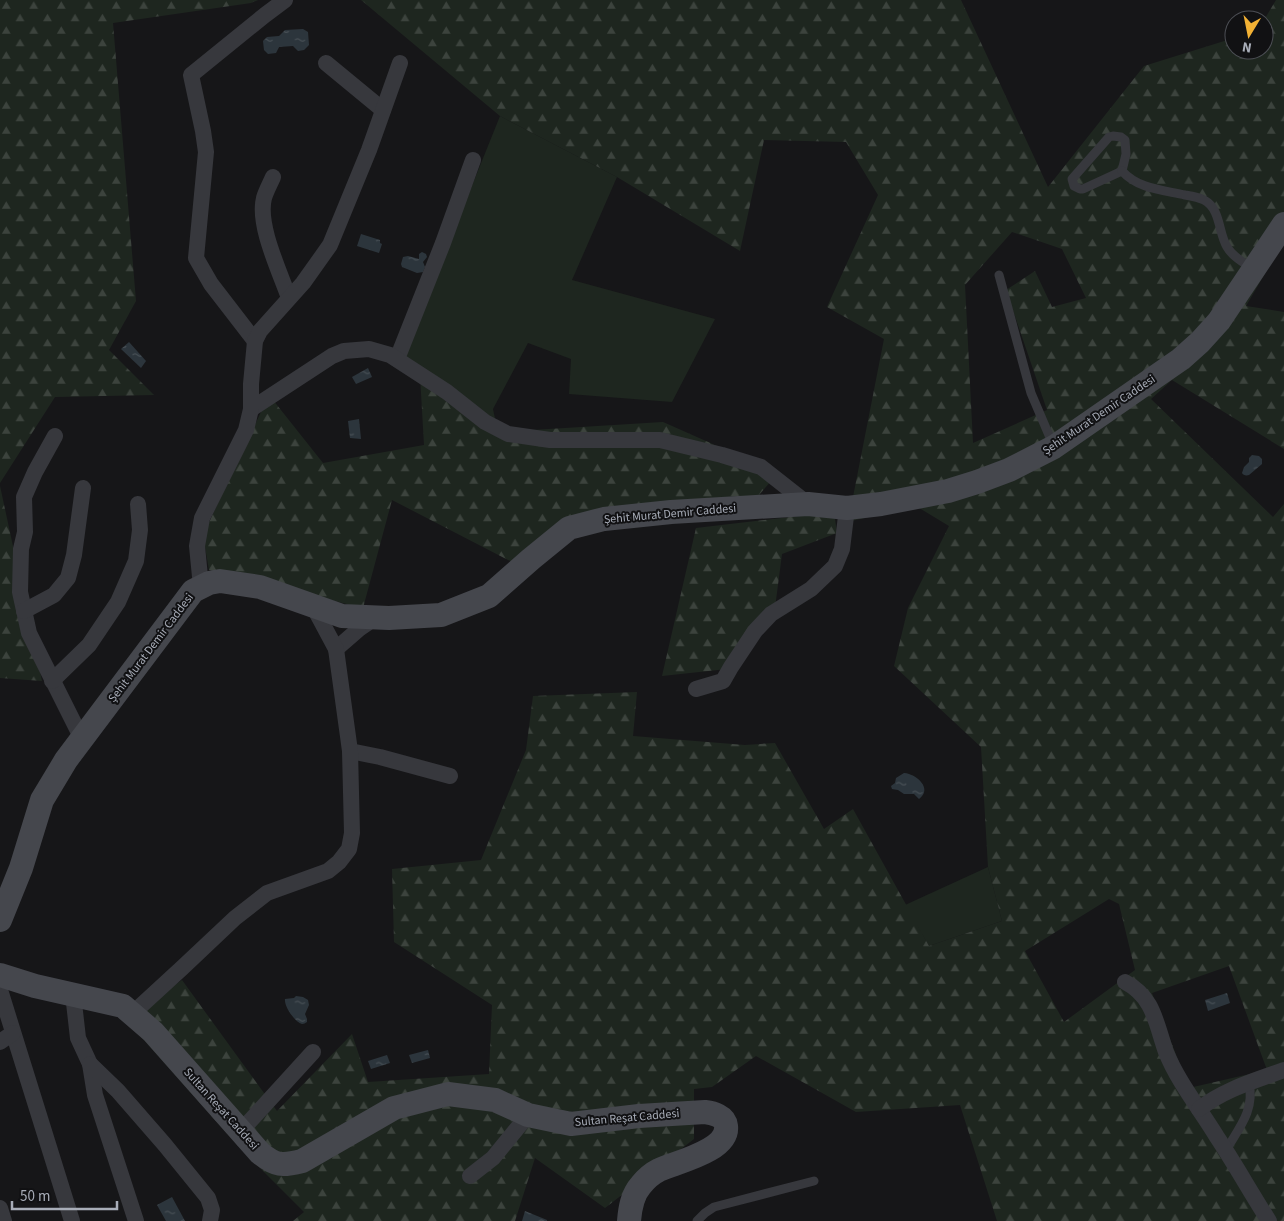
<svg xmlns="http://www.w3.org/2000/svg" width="1284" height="1221" viewBox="0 0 1284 1221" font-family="'Source Sans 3',sans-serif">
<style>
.grass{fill:#1e261f}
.forest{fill:url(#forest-firs);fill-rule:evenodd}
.water{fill:url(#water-ripples)}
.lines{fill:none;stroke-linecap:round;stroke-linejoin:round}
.lane{stroke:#37383d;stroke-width:9}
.street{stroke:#37383d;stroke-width:16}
.secondary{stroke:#45474d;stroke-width:24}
.labels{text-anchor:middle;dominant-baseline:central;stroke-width:4;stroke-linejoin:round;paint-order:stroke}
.street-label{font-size:12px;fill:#a8adb8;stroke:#111113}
</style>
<defs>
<pattern id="forest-firs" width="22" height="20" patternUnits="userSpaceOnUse" patternTransform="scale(1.25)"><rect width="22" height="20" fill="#1e261f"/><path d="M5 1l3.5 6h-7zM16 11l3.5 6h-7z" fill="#3c433d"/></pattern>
<pattern id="water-ripples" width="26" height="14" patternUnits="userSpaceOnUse" patternTransform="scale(1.25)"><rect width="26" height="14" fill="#2c353c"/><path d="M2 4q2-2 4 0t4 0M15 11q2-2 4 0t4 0" fill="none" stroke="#485056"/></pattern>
</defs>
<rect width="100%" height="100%" fill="#161618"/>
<g class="grass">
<polygon points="500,116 617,177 572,280 715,319 672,402 569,394 571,359 528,343 493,409 498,432 404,355"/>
<polygon points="988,867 1002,921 929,946 905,905"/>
</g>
<g class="forest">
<polygon points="0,0 258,0 251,3 113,23 136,301 109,350 154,395 55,397 0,483"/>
<path d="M361 0H961L1048 187 1144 66 1234 38V50H1264V20L1276 0H1284V241L1246 306 1284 312V449L1172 380 1151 399 1273 517 1284 504V1221H997L960 1105 856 1112 756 1056 712 1087 694 1089V1139L605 1208 535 1158 515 1221H293L304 1212 239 1147 126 1020 182 980 277 1111 352 1034 368 1082 489 1074 492 1005 394 942 392 869 481 860 526 750 533 696 637 692 633 736 745 745 775 743 824 829 853 809 929 946 1002 921 988 867 981 747 894 666 908 608 949 526 916 506 847 522 853 497 884 339 827 307 878 195 846 142 764 140 740 251 617 177 500 116ZM1012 232 1062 249 1086 298 1052 307 1035 271 1006 290 1047 410 973 443 965 285ZM1109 899 1119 904 1135 970 1064 1022 1025 951ZM1229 966 1267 1070 1189 1088 1152 993Z"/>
<polygon points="420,375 498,432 663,422 778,473 759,495 561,532 516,564 392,500 363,608 209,570 203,535 269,395 323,463 424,445"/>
<polygon points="0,486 42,681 0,678"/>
<polygon points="834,512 837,533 782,554 773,623 727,669 662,676 696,528"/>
</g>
<g class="water">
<polygon points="303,29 308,32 309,45 304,50 298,51 293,46 279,47 276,53 268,54 264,50 263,41 267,37 279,36 285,30"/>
<polygon points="361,234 380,240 380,243 382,244 379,253 357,246"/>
<polygon points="422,252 426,254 427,257 423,262 425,267 423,272 417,273 402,267 401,264 403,257 408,256 419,259 419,254"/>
<polygon points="129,342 146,361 141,368 121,349"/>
<polygon points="368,368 372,377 356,384 352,377"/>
<polygon points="359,419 361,439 350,438 348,421"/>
<path d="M1252 455 1259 456 1262 459V464L1249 475C1246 476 1243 475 1242 473L1244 467 1249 462V458Z"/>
<path d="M904 773C917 774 933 789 919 799L914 794H904L898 790 892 789 891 786 895 783 896 778Z"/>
<polygon points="1227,993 1230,1003 1208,1011 1205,1000"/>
<path d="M296 996 303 997 308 1000 309 1005 305 1014 307 1019V1022C305 1023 304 1024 302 1024 295 1022 284 1007 285 999L294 998Z"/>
<polygon points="428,1050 430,1058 412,1063 409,1055"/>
<polygon points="387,1055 390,1063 371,1069 368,1061"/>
<polygon points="172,1197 185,1221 166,1221 157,1205"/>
<polygon points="525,1211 547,1220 547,1221 522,1221"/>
</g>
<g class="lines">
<g class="lane">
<polygon points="1113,136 1121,137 1125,140 1126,154 1122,171 1083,189 1080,189 1074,186 1072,179 1109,137"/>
<path d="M1122 171C1138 189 1163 190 1185 195 1191 196 1198 197 1204 200 1221 209 1218 232 1227 247 1233 257 1244 263 1253 269"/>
<polyline points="999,275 1031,393 1054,447"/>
<path d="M1226 1150C1239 1128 1255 1110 1249 1083"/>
<polyline points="697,1221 705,1213 714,1207 814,1181"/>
</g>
<g class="street">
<polyline points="326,63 383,110"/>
<path d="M273 177C270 184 266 191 264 198 257 225 280 272 289 298"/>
<polyline points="255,341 211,284 196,258 206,152 203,131 191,75 265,15 285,0"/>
<polyline points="397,359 443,243 473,160"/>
<polyline points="251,409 332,356 344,351 369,349 390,355 447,392 485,422 508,434 550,440 660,440 722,455 761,467 808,504"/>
<polyline points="55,436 35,472 24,497 25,532 21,549 20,592 29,633 82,739"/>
<polyline points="201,587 197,546 202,518 246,430 251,409 251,384 255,341 260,331 303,283 330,245 369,150 400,63"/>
<polyline points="24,611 54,595 68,578 74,555 83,488"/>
<polyline points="336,649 359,629 375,618"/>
<polyline points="52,681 89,645 118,602 136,561 140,530 138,504"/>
<polyline points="696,689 723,681 731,667 755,631 771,614 811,589 835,566 842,549 847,508"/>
<polyline points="350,751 380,757 450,776"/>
<path d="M1125 982C1154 997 1156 1024 1166 1052 1178 1082 1200 1109 1217 1137 1235 1164 1251 1193 1269 1221"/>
<polyline points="0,990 72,1221"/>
<polyline points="73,994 78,1038 90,1064 95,1095 136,1221"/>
<polyline points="132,1014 182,968 235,918 267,893 328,871 339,862 349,849 352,833 350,751 336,649 313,606"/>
<polyline points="0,1042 13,1033"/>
<polyline points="90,1064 118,1091 165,1145 208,1198 212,1210 210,1221"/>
<path d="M1199 1109C1225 1089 1254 1081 1284 1070"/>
<polyline points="240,1132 313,1052"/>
<polyline points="470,1176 493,1158 528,1115"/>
<polyline points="0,1208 4,1221"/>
</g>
<g class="secondary">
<polyline points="0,920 21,868 42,800 66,760 193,591 209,583 220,581 260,587 342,616 389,618 441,615 489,596 531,559 569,528 604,519 671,512 808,504 847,508 881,504 948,491 977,482 1009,470 1054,447 1181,359 1200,342 1219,321 1284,224"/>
<path d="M0 975 35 986 123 1006 153 1032 260 1153C276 1166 282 1166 302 1161L394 1108 448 1094 495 1100 528 1115 571 1124 639 1116 705 1112C713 1113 725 1116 726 1126 729 1151 676 1162 659 1170 653 1173 645 1180 641 1185 632 1195 630 1209 629 1221"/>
</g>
</g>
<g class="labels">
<g class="street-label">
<text transform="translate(1099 415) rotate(-34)">Şehit Murat Demir Caddesi</text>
<text transform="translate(670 514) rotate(-5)">Şehit Murat Demir Caddesi</text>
<text transform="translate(151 648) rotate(-53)">Şehit Murat Demir Caddesi</text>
<text transform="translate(221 1109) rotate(48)">Sultan Reşat Caddesi</text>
<text transform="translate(627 1118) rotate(-5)">Sultan Reşat Caddesi</text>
</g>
</g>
<g transform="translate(1249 35) rotate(190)"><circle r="24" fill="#111113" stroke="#4d4f55"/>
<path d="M0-4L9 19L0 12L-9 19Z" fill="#f2b134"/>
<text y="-8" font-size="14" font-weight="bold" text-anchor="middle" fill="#a8adb8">N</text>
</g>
<path d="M12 1201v8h105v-8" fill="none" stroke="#a8adb8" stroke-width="2.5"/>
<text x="20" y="1201" font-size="15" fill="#a8adb8" stroke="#111113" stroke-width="4" paint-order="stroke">50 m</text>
</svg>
